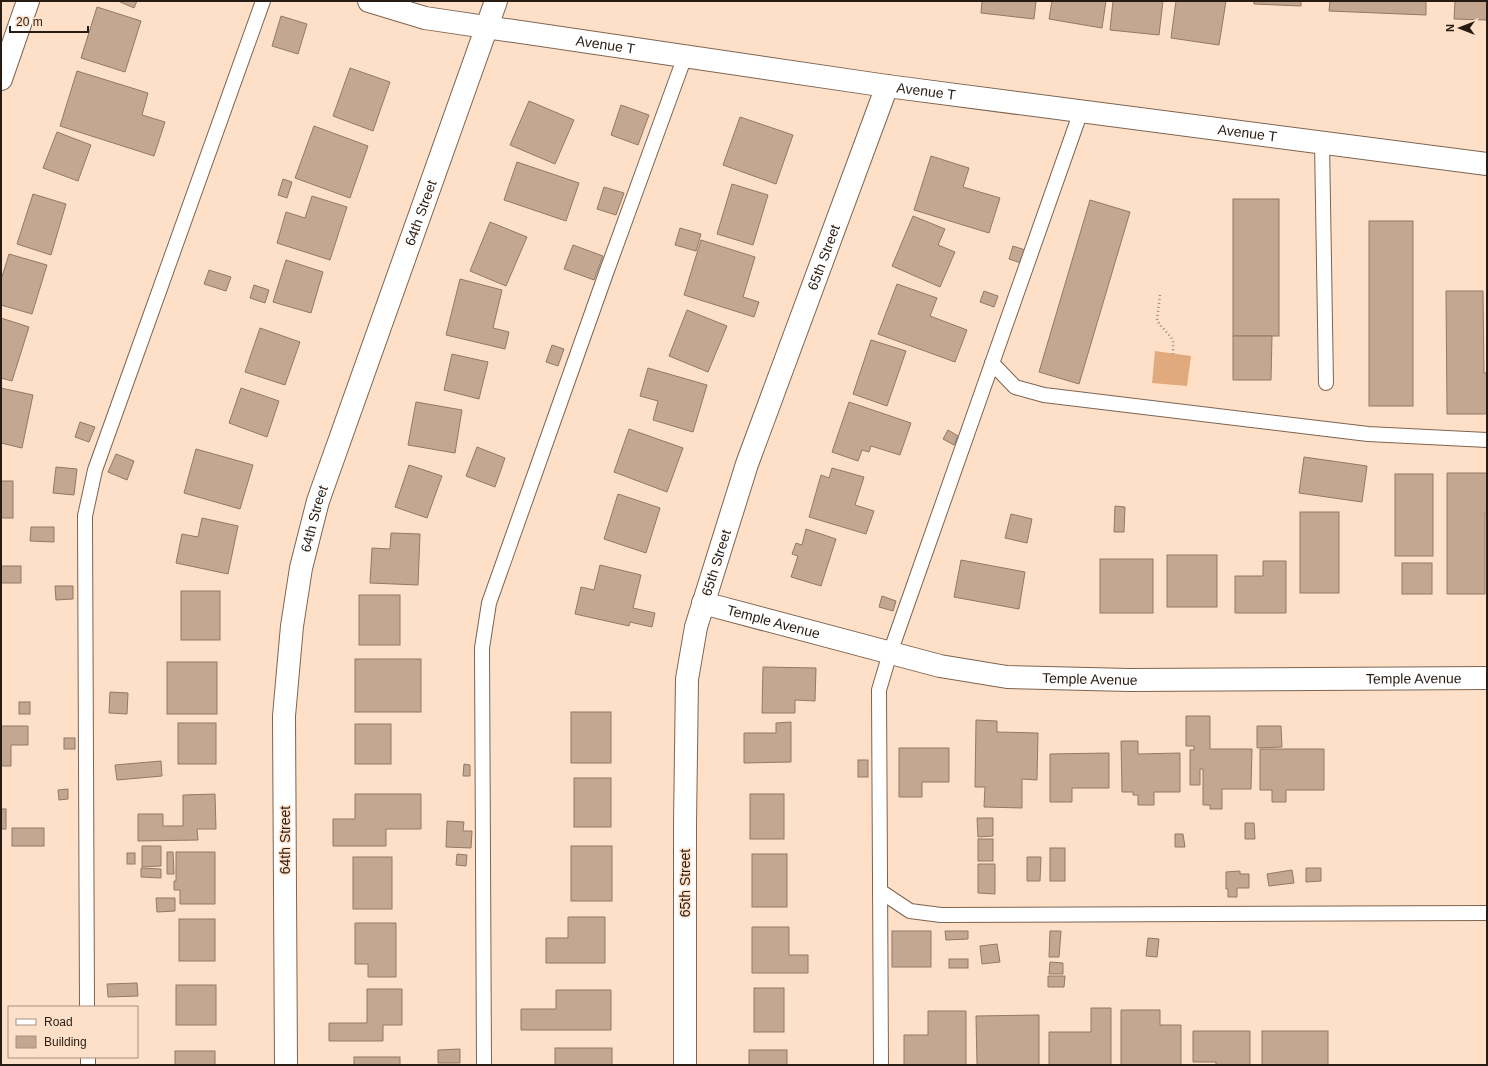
<svg xmlns="http://www.w3.org/2000/svg" width="1488" height="1066" viewBox="0 0 1488 1066" font-family="Arial,sans-serif">
<style>
.green{fill:#e1aa7e}
.building{fill:#c3a791;stroke:#937864}
.lines{fill:none;stroke-linecap:round;stroke-linejoin:round}
.service-casing{stroke:#7d644f;stroke-width:16}
.minor-casing{stroke:#7d644f;stroke-width:24}
.path{stroke:#9e8878;stroke-width:2.5;stroke-dasharray:1 3;stroke-linecap:butt}
.service{stroke:#fff;stroke-width:14}
.minor{stroke:#fff;stroke-width:22}
.labels{text-anchor:middle;dominant-baseline:central;stroke-width:3;stroke-linejoin:round;paint-order:stroke}
.street-label{font-size:14px;fill:#271c14;stroke:#fee0c9}
</style>
<rect width="100%" height="100%" fill="#fee0c9"/>
<polygon class="green" points="1155,351 1191,356 1187,386 1152,383"/>
<g class="building">
<polygon points="118,1 137,1 134,8"/>
<polygon points="982,1 1036,1 1034,19 981,13"/>
<polygon points="1052,1 1106,1 1102,28 1049,19"/>
<polygon points="1113,1 1163,1 1159,35 1110,30"/>
<polygon points="1176,1 1226,1 1219,45 1171,38"/>
<polygon points="1254,1 1301,1 1301,6 1254,4"/>
<polygon points="1330,1 1426,1 1426,15 1329,11"/>
<polygon points="1455,1 1487,1 1487,20 1454,19"/>
<polygon points="97,7 141,21 125,72 81,58"/>
<polygon points="281,16 307,24 298,54 272,46"/>
<polygon points="350,68 390,82 373,131 333,116"/>
<polygon points="77,71 148,93 142,115 165,122 154,156 60,126"/>
<polygon points="529,101 574,120 555,164 510,145"/>
<polygon points="621,105 649,115 638,145 611,135"/>
<polygon points="740,117 793,135 776,184 723,165"/>
<polygon points="314,126 368,146 350,198 295,178"/>
<polygon points="57,132 91,145 78,181 43,168"/>
<polygon points="931,156 969,168 963,187 1000,198 989,233 914,210"/>
<polygon points="517,162 579,183 566,221 504,200"/>
<polygon points="283,179 292,182 287,198 278,195"/>
<polygon points="732,184 768,195 753,245 717,234"/>
<polygon points="604,187 624,193 616,215 597,209"/>
<polygon points="33,194 66,204 51,255 17,244"/>
<polygon points="312,196 347,207 330,260 277,243 286,212 305,218"/>
<rect x="1233" y="199" width="46" height="137"/>
<polygon points="1090,200 1130,212 1079,384 1039,372"/>
<polygon points="913,216 945,229 938,245 955,252 940,287 892,266"/>
<rect x="1369" y="221" width="44" height="185"/>
<polygon points="490,222 527,237 506,286 470,271"/>
<polygon points="680,228 701,234 696,251 675,245"/>
<polygon points="701,240 755,257 743,297 759,302 754,317 684,295"/>
<polygon points="573,245 603,256 594,280 564,269"/>
<polygon points="1013,246 1025,250 1021,263 1009,259"/>
<polygon points="9,254 47,265 32,314 1,305 1,280"/>
<polygon points="286,260 323,272 311,313 273,302"/>
<polygon points="209,270 231,277 226,291 204,284"/>
<polygon points="460,279 502,290 493,328 509,332 505,349 446,335"/>
<polygon points="897,284 937,298 930,316 967,330 955,362 878,334"/>
<polygon points="254,285 269,290 265,303 250,298"/>
<polygon points="984,291 998,296 994,307 980,302"/>
<polygon points="1446,291 1483,291 1484,373 1487,373 1487,414 1447,414"/>
<polygon points="687,310 727,326 708,372 669,356"/>
<polygon points="1,318 29,327 12,381 1,378"/>
<polygon points="260,328 300,342 285,385 245,372"/>
<polygon points="1233,336 1272,336 1271,380 1233,380"/>
<polygon points="871,340 906,351 887,406 853,394"/>
<polygon points="552,345 564,349 558,366 546,362"/>
<polygon points="452,354 488,362 479,399 444,390"/>
<polygon points="648,368 707,385 693,432 653,420 658,401 640,396"/>
<polygon points="1,388 33,395 22,448 1,443"/>
<polygon points="241,388 279,401 267,437 229,423"/>
<polygon points="416,402 462,410 455,453 408,445"/>
<polygon points="849,402 911,423 900,455 871,446 869,452 862,450 858,461 832,452"/>
<polygon points="80,422 95,427 89,442 75,437"/>
<polygon points="629,429 683,448 667,492 614,472"/>
<polygon points="948,430 958,436 954,445 943,439"/>
<polygon points="477,447 505,458 495,487 466,476"/>
<polygon points="196,449 253,465 240,509 184,493"/>
<polygon points="116,454 134,461 127,480 108,472"/>
<polygon points="1304,457 1367,466 1362,502 1299,493"/>
<polygon points="409,465 442,476 427,518 395,507"/>
<polygon points="56,467 77,469 74,495 53,493"/>
<polygon points="832,468 864,477 855,505 874,511 866,534 809,517 821,475 829,478"/>
<polygon points="1447,473 1487,473 1487,512 1485,512 1485,594 1447,594"/>
<rect x="1395" y="474" width="38" height="82"/>
<rect x="1" y="481" width="12" height="37"/>
<polygon points="618,494 660,508 646,553 604,539"/>
<polygon points="1115,506 1125,507 1124,532 1114,532"/>
<rect x="1300" y="512" width="39" height="81"/>
<polygon points="1011,514 1032,519 1027,543 1005,538"/>
<polygon points="202,518 238,526 228,574 176,563 182,534 198,537"/>
<polygon points="31,527 54,527 54,542 30,541"/>
<polygon points="806,529 836,539 821,586 791,577 798,556 792,554 796,543 802,545"/>
<polygon points="391,533 420,534 418,585 370,583 372,548 390,549"/>
<rect x="1167" y="555" width="50" height="52"/>
<rect x="1100" y="559" width="53" height="54"/>
<polygon points="961,560 1025,572 1019,609 954,597"/>
<polygon points="1263,561 1286,561 1286,613 1235,613 1235,576 1263,576"/>
<rect x="1402" y="563" width="30" height="31"/>
<polygon points="600,565 641,575 633,608 655,613 652,627 630,622 629,626 575,614 581,587 594,590"/>
<rect x="1" y="566" width="20" height="17"/>
<polygon points="55,586 73,586 73,599 56,600"/>
<rect x="181" y="591" width="39" height="49"/>
<rect x="359" y="595" width="41" height="50"/>
<polygon points="882,596 896,601 893,611 879,607"/>
<rect x="355" y="659" width="66" height="53"/>
<rect x="167" y="662" width="50" height="52"/>
<polygon points="763,667 816,668 815,701 795,700 795,713 762,713"/>
<polygon points="110,692 128,693 127,714 109,713"/>
<rect x="19" y="702" width="11" height="12"/>
<rect x="571" y="712" width="40" height="51"/>
<polygon points="1186,716 1210,716 1210,749 1252,749 1251,789 1222,789 1222,809 1210,809 1210,805 1203,805 1203,769 1200,769 1200,785 1190,785 1190,750 1194,750 1194,746 1186,746"/>
<polygon points="976,720 997,721 997,732 1038,733 1037,780 1022,779 1022,808 984,807 985,787 975,787"/>
<polygon points="791,722 791,762 744,763 744,733 776,733 776,723"/>
<rect x="178" y="723" width="38" height="41"/>
<rect x="355" y="724" width="36" height="40"/>
<polygon points="1,726 28,726 28,745 11,745 11,766 1,766"/>
<polygon points="1257,726 1281,726 1282,747 1257,748"/>
<rect x="64" y="738" width="11" height="11"/>
<polygon points="1121,741 1138,741 1138,754 1180,753 1180,792 1154,792 1154,805 1138,805 1138,795 1133,795 1133,792 1122,792"/>
<polygon points="899,748 949,748 949,782 922,782 922,797 899,797"/>
<polygon points="1260,749 1324,749 1324,790 1286,790 1286,802 1272,802 1272,790 1260,790"/>
<polygon points="1109,753 1109,788 1072,788 1072,802 1050,802 1050,754"/>
<rect x="858" y="760" width="10" height="17"/>
<polygon points="161,761 162,776 117,780 115,765"/>
<polygon points="464,764 470,765 470,776 463,776"/>
<rect x="574" y="778" width="37" height="49"/>
<polygon points="68,789 68,799 59,800 58,790"/>
<polygon points="215,794 216,829 197,829 198,840 138,841 138,814 163,814 163,826 183,826 183,795"/>
<polygon points="355,794 421,794 421,829 386,829 386,846 333,846 333,819 355,819"/>
<rect x="750" y="794" width="34" height="45"/>
<rect x="1" y="809" width="5" height="20"/>
<polygon points="977,818 993,818 993,836 978,837"/>
<polygon points="447,821 464,822 463,831 472,831 471,848 446,847"/>
<polygon points="1245,823 1254,823 1255,839 1245,839"/>
<rect x="12" y="828" width="32" height="18"/>
<polygon points="1175,834 1183,834 1185,847 1175,847"/>
<rect x="978" y="839" width="15" height="22"/>
<polygon points="142,846 161,846 161,866 142,867"/>
<rect x="571" y="846" width="41" height="55"/>
<rect x="1050" y="848" width="15" height="33"/>
<polygon points="167,852 173,852 174,874 167,874"/>
<polygon points="176,852 215,852 215,904 180,904 180,890 174,890 174,881 176,881"/>
<rect x="127" y="853" width="8" height="11"/>
<polygon points="457,854 467,855 466,866 456,865"/>
<rect x="752" y="854" width="35" height="53"/>
<rect x="353" y="857" width="39" height="52"/>
<polygon points="1027,857 1041,857 1040,881 1027,881"/>
<polygon points="978,864 995,864 995,894 978,893"/>
<polygon points="141,868 161,869 161,878 141,877"/>
<polygon points="1306,868 1321,868 1321,881 1306,882"/>
<polygon points="1292,870 1294,883 1269,886 1267,874"/>
<polygon points="1240,871 1240,874 1249,874 1249,888 1237,888 1237,897 1228,897 1228,889 1226,889 1226,872"/>
<polygon points="156,898 175,898 175,911 157,912"/>
<polygon points="568,917 605,917 605,963 546,963 546,938 568,938"/>
<rect x="179" y="919" width="36" height="42"/>
<polygon points="355,923 396,923 396,977 368,977 368,964 355,964"/>
<polygon points="752,927 789,927 789,955 808,955 808,973 752,973"/>
<rect x="892" y="931" width="39" height="36"/>
<polygon points="945,931 968,931 968,939 946,940"/>
<polygon points="1050,931 1061,931 1059,957 1049,957"/>
<polygon points="1148,938 1159,939 1157,957 1146,956"/>
<polygon points="997,944 1000,962 982,964 980,946"/>
<rect x="949" y="959" width="19" height="9"/>
<polygon points="1050,962 1063,963 1063,974 1049,974"/>
<polygon points="1048,976 1065,976 1064,987 1048,987"/>
<polygon points="137,983 138,996 108,997 107,984"/>
<rect x="176" y="985" width="40" height="40"/>
<rect x="754" y="988" width="30" height="44"/>
<polygon points="367,989 402,989 402,1025 383,1025 383,1041 329,1041 329,1023 367,1023"/>
<polygon points="556,990 611,990 611,1030 521,1030 521,1009 556,1009"/>
<polygon points="1091,1008 1111,1008 1111,1065 1049,1065 1049,1032 1091,1032"/>
<polygon points="1121,1010 1160,1010 1160,1025 1181,1025 1181,1065 1121,1065"/>
<polygon points="928,1011 966,1011 966,1065 904,1065 904,1035 928,1035"/>
<polygon points="1039,1015 1039,1065 977,1065 976,1016"/>
<polygon points="1193,1031 1250,1031 1250,1065 1216,1065 1216,1062 1193,1062"/>
<rect x="1262" y="1031" width="66" height="34"/>
<rect x="555" y="1048" width="57" height="17"/>
<polygon points="460,1049 460,1063 438,1063 438,1050"/>
<rect x="749" y="1050" width="38" height="15"/>
<rect x="175" y="1051" width="40" height="14"/>
<rect x="354" y="1057" width="46" height="8"/>
</g>
<g class="lines">
<defs>
<g id="service">
<polyline points="1322,142 1326,383"/>
<polyline points="992,363 1015,387 1044,395 1368,434 1487,440"/>
<polyline points="880,891 910,911 941,915 1487,913"/>
<polyline points="87,1007 85,516 95,470 263,1"/>
<polyline points="88,1057 88,1065"/>
<polyline points="484,1065 482,648 489,603 605,276 685,56"/>
<polyline points="881,1065 879,690 890,653 1081,111"/>
</g>
<g id="minor">
<path id="s1" d="M369 1 425 18 887 86 1487 164"/>
<polyline points="1,79 28,1"/>
<path id="s2" d="M703 603 940 666 1007 677 1129 680 1487 678"/>
<path id="s3" d="M286 1065 284 716 292 626 301 568 318 501 496 1"/>
<path id="s4" d="M685 1065V824L687 679 696 627 747 464 887 86"/>
</g>
</defs>
<use href="#service" class="service-casing"/>
<use href="#minor" class="minor-casing"/>
<polyline class="path" points="1160,295 1157,320 1160,325 1171,337 1173,342 1173,354"/>
<use href="#service" class="service"/>
<use href="#minor" class="minor"/>
</g>
<g class="labels">
<g class="street-label">
<text stroke="none"><textPath href="#s1" startOffset="241">Avenue T</textPath></text>
<text stroke="none"><textPath href="#s1" startOffset="565">Avenue T</textPath></text>
<text stroke="none"><textPath href="#s1" startOffset="889">Avenue T</textPath></text>
<text stroke="none"><textPath href="#s3" startOffset="873">64th Street</textPath></text>
<text stroke="none"><textPath href="#s4" startOffset="830">65th Street</textPath></text>
<text stroke="none"><textPath href="#s3" startOffset="549">64th Street</textPath></text>
<text stroke="none"><textPath href="#s4" startOffset="506">65th Street</textPath></text>
<text stroke="none"><textPath href="#s2" startOffset="73">Temple Avenue</textPath></text>
<text stroke="none"><textPath href="#s2" startOffset="720">Temple Avenue</textPath></text>
<text stroke="none"><textPath href="#s2" startOffset="396">Temple Avenue</textPath></text>
<text transform="translate(285 840) rotate(-90)">64th Street</text>
<text transform="translate(685 883) rotate(-90)">65th Street</text>
</g>
</g>
<rect width="1488" height="1066" fill="none" stroke="#271c14" stroke-width="4"/>
<rect x="8" y="1006" width="130" height="52" fill="#fee0c9" stroke="#a89281"/>
<rect x="16" y="1019" width="20" height="6" fill="#ffffff" stroke="#a89281"/>
<text x="44" y="1026" font-size="12" fill="#271c14">Road</text>
<rect x="16" y="1036" width="20" height="12" fill="#c3a791" stroke="#a89281"/>
<text x="44" y="1046" font-size="12" fill="#271c14">Building</text>
<g transform="translate(1460 28) rotate(270)" stroke="#fee0c9" stroke-width="3" paint-order="stroke">
<path d="M0-3L7 15L0 10L-7 15Z" fill="#271c14"/>
<text y="-6" font-size="11" font-weight="bold" text-anchor="middle" fill="#271c14">N</text>
</g>
<path d="M10 26v6h78v-6" fill="none" stroke="#271c14" stroke-width="2"/>
<text x="16" y="26" font-size="12" fill="#271c14" stroke="#fee0c9" stroke-width="3" paint-order="stroke">20 m</text>
</svg>
